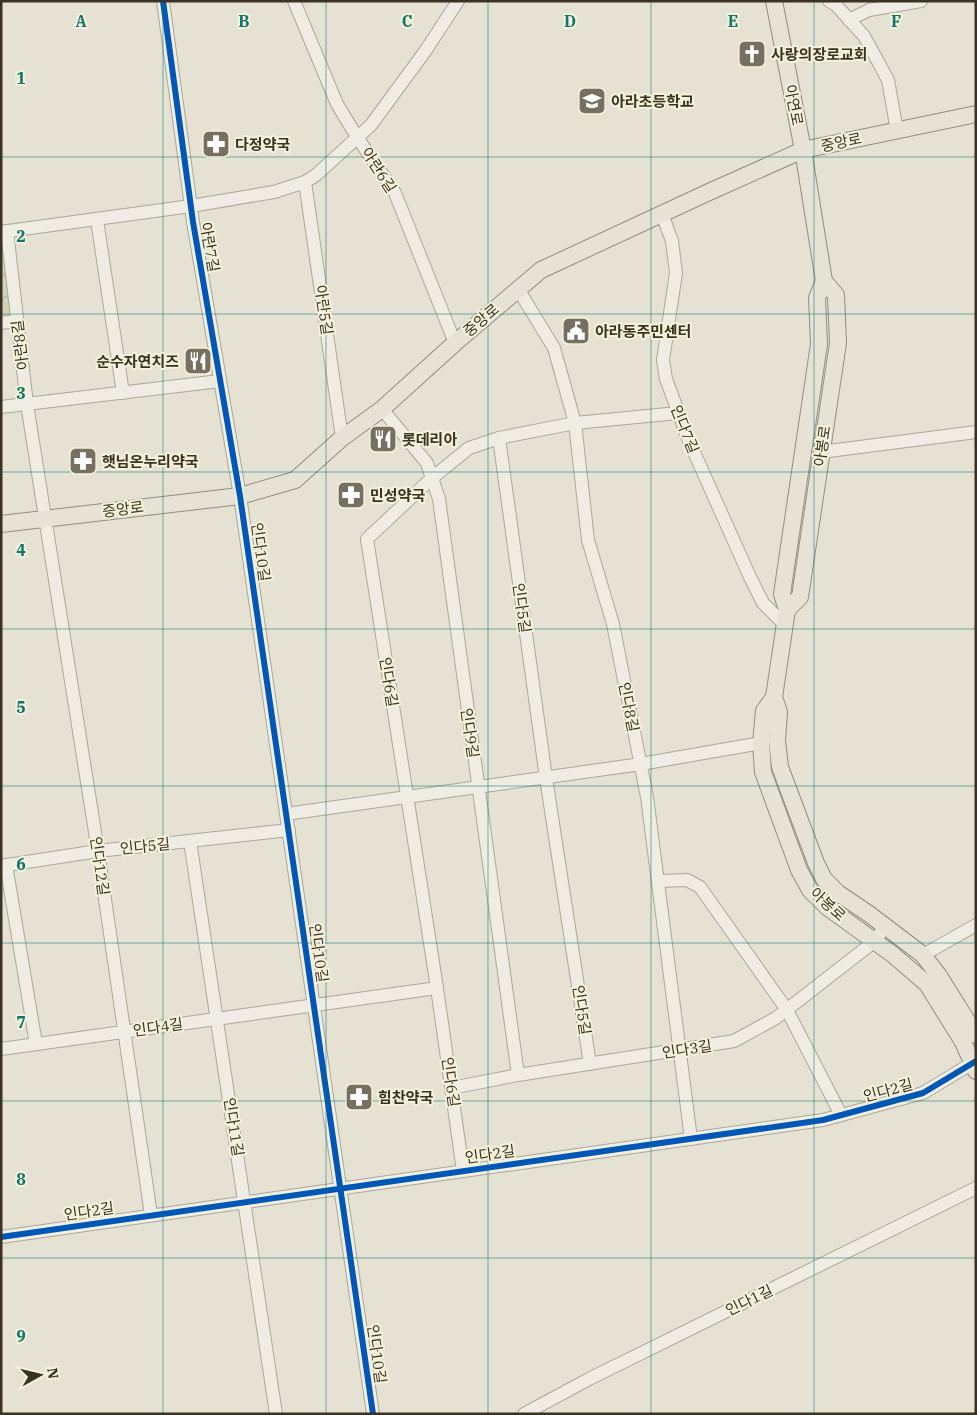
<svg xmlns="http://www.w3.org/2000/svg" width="977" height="1415" viewBox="0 0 977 1415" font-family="'IBM Plex Serif','Noto Sans KR',serif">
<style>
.park{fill:url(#park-crowns)}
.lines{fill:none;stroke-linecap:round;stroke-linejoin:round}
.minor-casing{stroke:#aba79b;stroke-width:14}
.major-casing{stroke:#908d82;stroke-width:18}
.minor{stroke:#eeece3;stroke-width:12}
.major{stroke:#e6e3d6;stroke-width:16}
.cycleway-casing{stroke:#f5f1da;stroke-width:9}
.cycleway{stroke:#0057b8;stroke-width:6}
.grid{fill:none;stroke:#0f766e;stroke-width:1;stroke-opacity:0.55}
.labels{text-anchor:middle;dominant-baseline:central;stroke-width:4;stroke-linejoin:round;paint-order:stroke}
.poi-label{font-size:15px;font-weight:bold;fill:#3a3222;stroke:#f5f1da;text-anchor:start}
.street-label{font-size:15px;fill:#3a3222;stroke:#f5f1da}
.grid-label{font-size:16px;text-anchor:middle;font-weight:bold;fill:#0f766e;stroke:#f5f1da;stroke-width:4;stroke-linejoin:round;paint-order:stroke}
</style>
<defs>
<pattern id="park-crowns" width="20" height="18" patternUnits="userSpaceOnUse" patternTransform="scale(1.25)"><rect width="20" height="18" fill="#d0d5b6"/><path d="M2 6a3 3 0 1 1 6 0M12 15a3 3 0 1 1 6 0" fill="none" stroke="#b3b79c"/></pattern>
</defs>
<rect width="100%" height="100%" fill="#e5e2d3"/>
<polygon class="park" points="8,237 14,314 1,316 1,238"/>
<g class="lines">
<defs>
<g id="minor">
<polyline points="163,1 193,222 240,496 373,1414"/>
<polyline points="294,1 337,104 357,137 395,193 455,343"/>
<polyline points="829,1 836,5 864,36 888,80 897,131"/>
<polyline points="849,20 869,10 921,1"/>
<polyline points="305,182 342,438"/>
<polyline points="662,214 672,241 676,273 663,360 666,379 689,441 750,577 763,603 784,624"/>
<polyline points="97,220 123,393"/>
<polyline points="7,231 27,404 98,851 151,1215"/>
<polyline points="1,232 191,206 274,192 305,182 316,175 371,125 426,50 458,1"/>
<polyline points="518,289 554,348 575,423 588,540 613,624 647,797 691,1139"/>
<polyline points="1,323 17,321"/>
<polyline points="1,407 220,381"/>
<polyline points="382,409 427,463 439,499 518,1075"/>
<polyline points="499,438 546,778 590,1064"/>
<polyline points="821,452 976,432"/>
<polyline points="286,814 641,764 761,743"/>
<polyline points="190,841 276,1414"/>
<polyline points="6,865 36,1044"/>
<polyline points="1,866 98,851 289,830"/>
<polyline points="658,881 687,880 700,887 787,1010 841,1115"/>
<polyline points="923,955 976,925"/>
<polyline points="1,1049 437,988"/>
<polyline points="451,1088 518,1075 734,1041 776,1018 875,941 885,926"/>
<polyline points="463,1171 437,988 367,539 432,478 469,448 499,438 575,423 678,413"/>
<polyline points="1,1237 823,1120 923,1093 976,1061"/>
<polyline points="524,1414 589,1379 976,1188"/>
</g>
<g id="major">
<polyline points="774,1 803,150 824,281 817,298 819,344 782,594 787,610 774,697 764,711 761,743 763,772 799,870 810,890 827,907 892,954 927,984 963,1042 976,1071"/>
<polyline points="1,524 240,496 295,480 342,438 382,409 455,343 541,270 709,192 803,150 976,114"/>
<polyline points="787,610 800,597 838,343 836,295 824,281"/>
<polyline points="774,697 779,712 777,741 780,767 816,863 824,879 838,893 869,914 923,955 939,976 976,1035"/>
</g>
</defs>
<use href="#minor" class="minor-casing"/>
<use href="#major" class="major-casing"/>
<use href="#minor" class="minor"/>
<use href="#major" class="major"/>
<defs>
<g id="cycleway">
<polyline points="163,1 193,222 240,496 373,1414"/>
<polyline points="1,1237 823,1120 923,1093 976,1061"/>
</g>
</defs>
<use href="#cycleway" class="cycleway-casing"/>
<use href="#cycleway" class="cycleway"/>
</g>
<path class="grid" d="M163 1V1414M326 1V1414M488 1V1414M651 1V1414M814 1V1414M1 157H976M1 314H976M1 472H976M1 629H976M1 786H976M1 943H976M1 1101H976M1 1258H976"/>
<defs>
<symbol id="church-square" viewBox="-11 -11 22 22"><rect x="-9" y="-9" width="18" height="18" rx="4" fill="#767060" stroke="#f5f1da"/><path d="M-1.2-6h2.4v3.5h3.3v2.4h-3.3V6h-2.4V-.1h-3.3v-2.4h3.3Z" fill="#fff"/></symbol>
<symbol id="school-square" viewBox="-11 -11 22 22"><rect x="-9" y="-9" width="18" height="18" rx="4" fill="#767060" stroke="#f5f1da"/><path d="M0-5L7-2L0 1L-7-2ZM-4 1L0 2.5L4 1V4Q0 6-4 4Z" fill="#fff"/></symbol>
<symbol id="pharmacy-square" viewBox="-11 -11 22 22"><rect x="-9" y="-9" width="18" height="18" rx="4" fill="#767060" stroke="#f5f1da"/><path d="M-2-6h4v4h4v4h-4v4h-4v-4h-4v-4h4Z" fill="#fff"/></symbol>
<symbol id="civic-square" viewBox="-11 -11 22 22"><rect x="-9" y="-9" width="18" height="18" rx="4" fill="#767060" stroke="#f5f1da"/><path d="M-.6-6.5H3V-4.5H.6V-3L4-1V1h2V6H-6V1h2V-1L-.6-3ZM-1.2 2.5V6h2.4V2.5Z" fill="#fff"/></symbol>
<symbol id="restaurant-square" viewBox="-11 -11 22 22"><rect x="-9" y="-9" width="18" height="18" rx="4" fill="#767060" stroke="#f5f1da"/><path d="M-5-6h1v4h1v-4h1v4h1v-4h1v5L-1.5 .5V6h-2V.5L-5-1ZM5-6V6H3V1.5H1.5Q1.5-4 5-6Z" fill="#fff"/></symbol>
</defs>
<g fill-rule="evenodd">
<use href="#church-square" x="736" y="38" width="32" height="32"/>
<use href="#school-square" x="576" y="85" width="32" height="32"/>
<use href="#pharmacy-square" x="200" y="128" width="32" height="32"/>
<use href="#civic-square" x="560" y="315" width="32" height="32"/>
<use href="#restaurant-square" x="182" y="345" width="32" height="32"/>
<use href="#restaurant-square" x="367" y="423" width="32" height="32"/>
<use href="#pharmacy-square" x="67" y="445" width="32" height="32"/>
<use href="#pharmacy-square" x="335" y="479" width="32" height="32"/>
<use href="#pharmacy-square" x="343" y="1081" width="32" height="32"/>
</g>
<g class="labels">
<g class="poi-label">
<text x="771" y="54">사랑의장로교회</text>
<text x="611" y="101">아라초등학교</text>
<text x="235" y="144">다정약국</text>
<text x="595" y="331">아라동주민센터</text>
<text x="179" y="361" text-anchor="end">순수자연치즈</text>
<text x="402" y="439">롯데리아</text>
<text x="102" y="461">햇님온누리약국</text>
<text x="370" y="495">민성약국</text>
<text x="378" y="1097">힘찬약국</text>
</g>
<g class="street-label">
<text transform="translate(794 105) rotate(79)">아연로</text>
<text transform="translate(841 142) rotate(-12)">중앙로</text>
<text transform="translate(379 170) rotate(57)">아란6길</text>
<text transform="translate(210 247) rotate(80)">아란7길</text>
<text transform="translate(324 310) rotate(82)">아란5길</text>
<text transform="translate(481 320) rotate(-40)">중앙로</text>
<text transform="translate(20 345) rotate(-97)">아란8길</text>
<text transform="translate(685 429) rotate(68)">인다7길</text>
<text transform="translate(822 446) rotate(-82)">아봉로</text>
<text transform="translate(123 509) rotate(-7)">중앙로</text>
<text transform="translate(261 552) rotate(82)">인다10길</text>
<text transform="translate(522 608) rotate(82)">인다5길</text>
<text transform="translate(389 682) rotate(81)">인다6길</text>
<text transform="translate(629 707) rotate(79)">인다8길</text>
<text transform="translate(470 733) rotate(82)">인다9길</text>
<text transform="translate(145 846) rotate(-6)">인다5길</text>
<text transform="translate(100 866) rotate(82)">인다12길</text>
<text transform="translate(828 904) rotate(42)">아봉로</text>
<text transform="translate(319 953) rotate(82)">인다10길</text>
<text transform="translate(582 1010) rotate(81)">인다5길</text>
<text transform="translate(158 1027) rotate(-8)">인다4길</text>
<text transform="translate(687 1049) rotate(-9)">인다3길</text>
<text transform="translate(451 1082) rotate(82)">인다6길</text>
<text transform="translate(888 1090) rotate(-15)">인다2길</text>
<text transform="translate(234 1127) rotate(81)">인다11길</text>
<text transform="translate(490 1154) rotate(-8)">인다2길</text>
<text transform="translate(89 1211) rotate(-8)">인다2길</text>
<text transform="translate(749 1300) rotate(-26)">인다1길</text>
<text transform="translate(377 1354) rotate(82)">인다10길</text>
</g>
</g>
<g class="grid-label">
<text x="81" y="27">A</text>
<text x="244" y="27">B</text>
<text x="407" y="27">C</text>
<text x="570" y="27">D</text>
<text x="733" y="27">E</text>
<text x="896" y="27">F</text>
<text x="21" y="84">1</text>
<text x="21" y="242">2</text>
<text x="21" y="399">3</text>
<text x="21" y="556">4</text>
<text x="21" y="713">5</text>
<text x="21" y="870">6</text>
<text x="21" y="1028">7</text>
<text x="21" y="1185">8</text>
<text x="21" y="1342">9</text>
</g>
<rect width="977" height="1415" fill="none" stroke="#3a3222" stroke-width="5"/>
<g transform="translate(40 1375) rotate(82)" stroke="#f5f1da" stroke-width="4" paint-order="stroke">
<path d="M0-4L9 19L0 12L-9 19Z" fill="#3a3222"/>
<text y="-8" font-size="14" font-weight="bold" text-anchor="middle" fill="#3a3222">N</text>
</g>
</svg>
